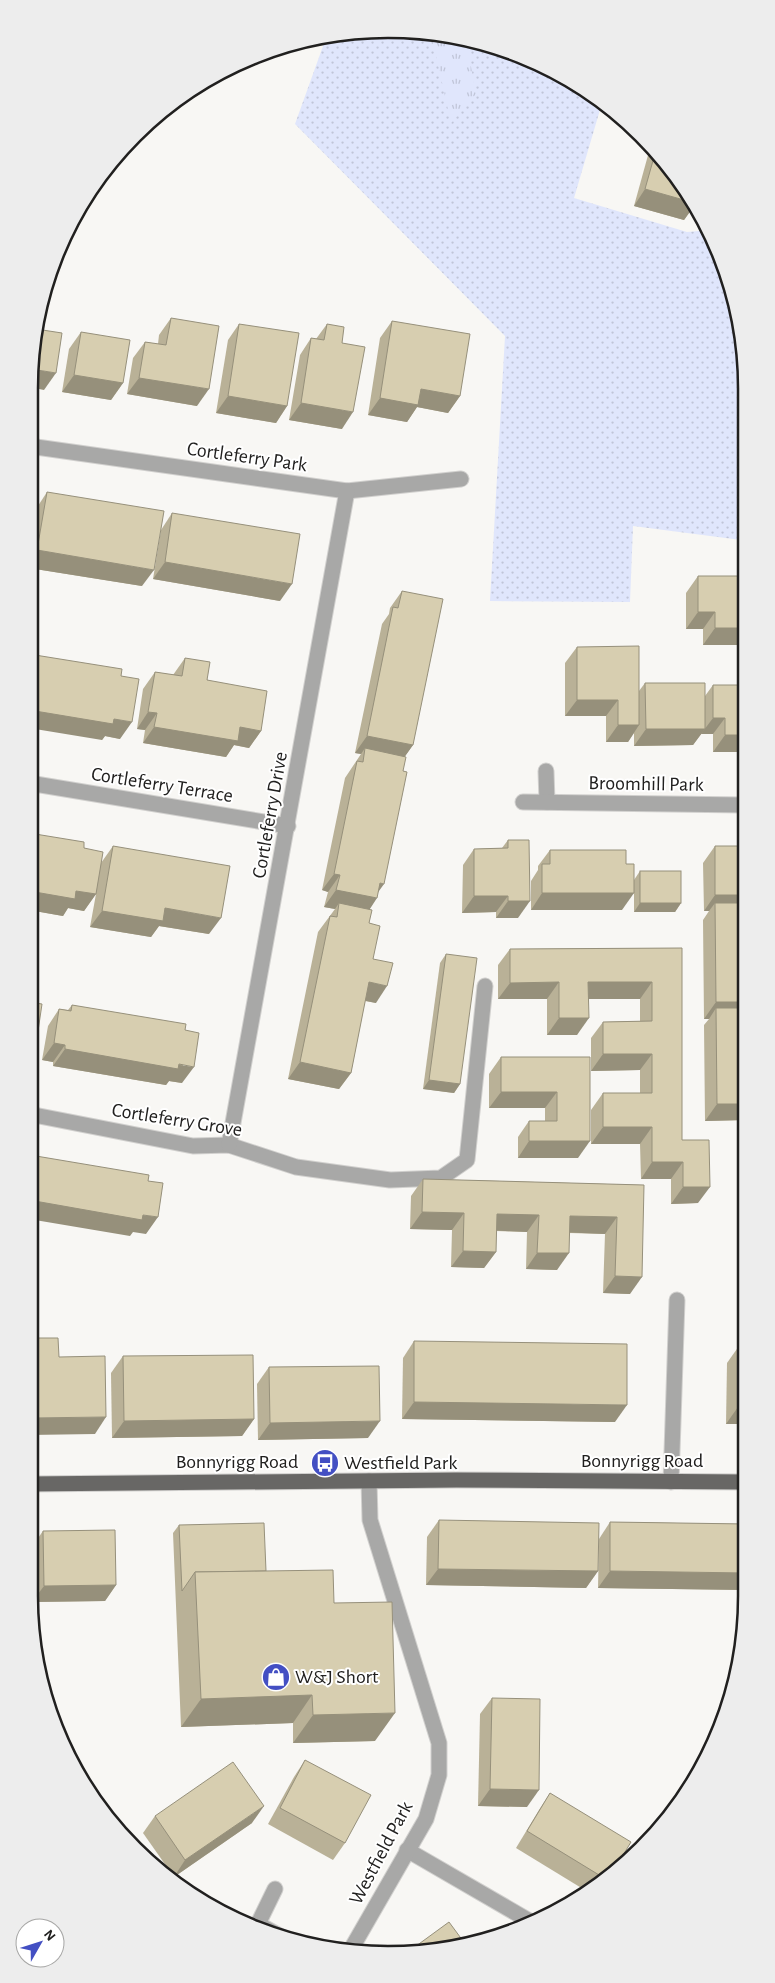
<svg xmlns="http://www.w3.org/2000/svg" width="775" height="1983" viewBox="0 0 775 1983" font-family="'Alegreya Sans',sans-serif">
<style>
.grass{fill:url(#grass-dots)}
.park{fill:url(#park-tufts)}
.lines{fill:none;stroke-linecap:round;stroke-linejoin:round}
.lane-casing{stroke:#d1d0ce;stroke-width:17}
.street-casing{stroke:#d1d0ce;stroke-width:17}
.primary-casing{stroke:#d1d0ce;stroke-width:17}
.lane{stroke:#a8a8a7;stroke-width:15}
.street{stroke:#a8a8a7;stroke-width:15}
.primary{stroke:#686765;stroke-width:15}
.wall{fill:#b9b197}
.shaded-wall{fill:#96907b}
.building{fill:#d7ceb0;stroke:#96907b}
.labels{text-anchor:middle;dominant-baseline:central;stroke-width:4;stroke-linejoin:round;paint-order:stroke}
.street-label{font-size:20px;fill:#21201f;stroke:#fff}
.poi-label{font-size:20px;fill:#21201f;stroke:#fff;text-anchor:start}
.rim{fill:none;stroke:#21201f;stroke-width:2.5}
</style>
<defs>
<pattern id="grass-dots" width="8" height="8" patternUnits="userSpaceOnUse" patternTransform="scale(1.25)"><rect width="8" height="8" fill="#e0e6fc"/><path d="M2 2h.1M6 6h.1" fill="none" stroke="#c0c5d8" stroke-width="1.8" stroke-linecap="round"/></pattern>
<pattern id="park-tufts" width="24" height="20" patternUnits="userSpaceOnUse" patternTransform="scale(1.25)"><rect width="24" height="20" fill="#e0e6fc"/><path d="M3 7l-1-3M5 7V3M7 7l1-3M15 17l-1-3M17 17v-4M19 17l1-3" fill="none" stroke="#c0c5d8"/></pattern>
</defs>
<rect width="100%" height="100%" fill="#f8f7f4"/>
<polygon class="grass" points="411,30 481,41 587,89 602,103 574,198 687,232 710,230 743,340 744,494 741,495 741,540 633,526 630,602 490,601 505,336 295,124 327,35 341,32"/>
<polygon class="park" points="431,33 466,39 476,94 451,123"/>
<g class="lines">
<defs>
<polyline id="lane" points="671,1482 677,1300"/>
<g id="street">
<polyline points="29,446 347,491 461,479"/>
<polyline points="546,771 547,802"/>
<polyline points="29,783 288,826"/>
<polyline points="523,802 744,805"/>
<polyline points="29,1114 193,1146 229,1145 296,1167 390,1180 441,1178 467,1160 485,986"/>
<polyline points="229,1145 347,491"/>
<polyline points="407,1850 533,1923"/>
<polyline points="258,1924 283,1938"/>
<polyline points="256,1928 275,1889"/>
<polyline points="350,1951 426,1819 439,1775 439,1743 370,1520 369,1481"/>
</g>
<polyline id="primary" points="29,1484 456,1480 746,1482"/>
</defs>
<use href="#lane" class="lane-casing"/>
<use href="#street" class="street-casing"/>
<use href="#primary" class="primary-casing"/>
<use href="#lane" class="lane"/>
<use href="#street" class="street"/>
<use href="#primary" class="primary"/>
</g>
<g class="wall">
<polygon points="651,146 657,151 694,206 684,220 634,206 650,148"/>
<polygon points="171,318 197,406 127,394 133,358 145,342 158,344 159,335"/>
<polygon points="392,321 460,396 448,413 417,407 407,422 368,415 380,338"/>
<polygon points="239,324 287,406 276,423 216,413 228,340"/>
<polygon points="327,324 342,343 342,429 289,420 300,355 311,338 316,339"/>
<polygon points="81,332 123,383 111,400 62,392 69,349"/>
<polygon points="47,492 142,586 29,568 29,549 36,509"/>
<polygon points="172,513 280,601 153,579 161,530"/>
<polygon points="698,576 744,576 744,645 703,645 703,629 686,629 686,593"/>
<polygon points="402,591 413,745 405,756 378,892 369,910 369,923 373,959 376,1003 365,1001 351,1073 339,1089 288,1079 318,932 335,909 324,907 328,892 322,890 345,778 361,754 355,753 382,624 389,614 390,608"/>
<polygon points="577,647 639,691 645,683 705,696 713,685 744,685 744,752 713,752 713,734 701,734 693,745 634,746 634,733 628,742 606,742 606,716 565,716 565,663"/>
<polygon points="35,655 121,676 120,739 105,736 102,740 30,661"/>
<polygon points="185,658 261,731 249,748 234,745 226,757 143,743 145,730 137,729 143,689 155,672 173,675"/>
<polygon points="29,833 84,848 101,863 113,846 209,934 159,926 151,937 90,927 96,894 84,911 68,908 63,916 29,910"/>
<polygon points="508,840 518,918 496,918 496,912 462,913 463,865 474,849 502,848"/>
<polygon points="715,846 745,1120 705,1121 704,1025 709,1019 704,1019 703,920 709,911 704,911 703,863"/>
<polygon points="550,850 622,910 531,910 531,881 538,870 538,866"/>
<polygon points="640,871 681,903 675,912 634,912 634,880"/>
<polygon points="682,948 682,1140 698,1203 671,1204 671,1179 641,1179 640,1144 591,1144 591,1110 603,1093 640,1093 640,1070 591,1071 591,1038 603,1022 640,1021 640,999 589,999 577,1035 547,1035 547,999 498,999 498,965 510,949"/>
<polygon points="446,954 460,1084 454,1093 423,1089 440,963"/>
<polygon points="72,1005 185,1030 182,1083 169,1081 166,1085 53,1066 53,1062 42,1060 48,1026 59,1009 68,1010"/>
<polygon points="501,1057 590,1057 578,1158 518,1158 518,1137 529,1121 545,1121 545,1108 489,1108 489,1074"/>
<polygon points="423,1179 644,1185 630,1294 603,1293 605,1234 569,1233 557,1270 526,1269 527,1232 496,1231 496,1252 484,1268 451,1267 452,1230 410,1229 411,1196"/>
<polygon points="414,1341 615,1422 402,1419 403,1358"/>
<polygon points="739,1346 746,1424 726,1424 727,1363"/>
<polygon points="123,1356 254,1419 242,1436 112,1438 111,1373"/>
<polygon points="269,1367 368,1438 258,1440 257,1384"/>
<polygon points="439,1520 598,1571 586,1588 426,1585 427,1537"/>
<polygon points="610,1522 746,1524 746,1590 598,1588 599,1539"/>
<polygon points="179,1525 266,1571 334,1603 375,1741 293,1743 293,1723 181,1727 173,1533"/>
<polygon points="43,1531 116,1585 105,1601 32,1602 31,1548"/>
<polygon points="492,1698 527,1807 478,1806 480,1714"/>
<polygon points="305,1760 345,1843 333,1860 268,1824 294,1777"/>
<polygon points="550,1793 617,1865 588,1892 516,1848 539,1810"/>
<polygon points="155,1816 252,1823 174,1877 143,1833"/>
</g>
<g class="shaded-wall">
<polygon points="645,189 691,202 694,206 684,220 634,206"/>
<polygon points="31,369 56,373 44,390 29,387"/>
<polygon points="74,375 123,383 111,400 62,392"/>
<polygon points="139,378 209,389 197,406 127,394"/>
<polygon points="421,389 460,396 448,413 417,407 407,422 368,415 380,398"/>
<polygon points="228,396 287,406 276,423 216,413"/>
<polygon points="301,403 353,412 342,429 289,420"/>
<polygon points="37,550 154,570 142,586 29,568 29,563"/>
<polygon points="165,562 292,584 280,601 153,579"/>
<polygon points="698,612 715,612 703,629 686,629"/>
<polygon points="715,628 744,628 744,645 703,645"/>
<polygon points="577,700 618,700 606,716 565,716"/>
<polygon points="29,710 114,719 132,722 120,739 105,736 102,740 29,728"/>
<polygon points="148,712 157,713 145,730 137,729"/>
<polygon points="713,718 725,718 713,734 701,734"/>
<polygon points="618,725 639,725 628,742 606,742"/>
<polygon points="154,727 240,727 261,731 249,748 234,745 226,757 143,743"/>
<polygon points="646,729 705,729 693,745 634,746"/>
<polygon points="725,735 744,735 744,752 713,752"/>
<polygon points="367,736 413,745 401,762 365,748 361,754 355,753"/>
<polygon points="334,874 340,875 328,892 322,890"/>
<polygon points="380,883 384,884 374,898 377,898 366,915 339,903 335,909 324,907 336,890"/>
<polygon points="29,891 76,891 96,894 84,911 68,908 63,916 29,910"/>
<polygon points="542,893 634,893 622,910 531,910"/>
<polygon points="715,895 745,895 745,911 715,903 709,911 704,911"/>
<polygon points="474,896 508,896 496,912 462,913"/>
<polygon points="508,901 530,901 518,918 496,918"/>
<polygon points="640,903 681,903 675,912 634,912"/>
<polygon points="165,908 221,918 209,934 159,926 151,937 90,927 102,911"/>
<polygon points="369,982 387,986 376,1003 357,999"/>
<polygon points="559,982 547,999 498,999 510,983"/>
<polygon points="588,982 652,982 640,999 577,999"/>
<polygon points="716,1002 745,1002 745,1019 716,1008 709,1019 704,1019"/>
<polygon points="559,1018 589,1018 577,1035 547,1035"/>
<polygon points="29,1037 37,1038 29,1049"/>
<polygon points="54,1043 65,1045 53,1062 42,1060"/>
<polygon points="65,1049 194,1067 182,1083 169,1081 166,1085 53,1066"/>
<polygon points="603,1054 652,1054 640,1070 591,1071"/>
<polygon points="300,1062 351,1073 339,1089 288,1079"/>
<polygon points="429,1080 460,1084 454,1093 423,1089"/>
<polygon points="501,1092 557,1092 545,1108 489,1108"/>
<polygon points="717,1104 745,1104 745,1120 705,1121"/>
<polygon points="603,1127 652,1127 640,1144 591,1144"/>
<polygon points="529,1141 590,1141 578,1158 518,1158"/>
<polygon points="652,1162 683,1162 671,1179 641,1179"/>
<polygon points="683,1187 710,1187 698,1203 671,1204"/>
<polygon points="29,1200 158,1217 146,1234 133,1232 130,1236 29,1219"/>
<polygon points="422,1212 464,1213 452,1230 410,1229"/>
<polygon points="497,1214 539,1215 527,1232 485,1230"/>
<polygon points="570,1216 617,1217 605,1234 558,1232"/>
<polygon points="463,1251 496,1252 484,1268 451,1267"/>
<polygon points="537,1253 569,1253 557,1270 526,1269"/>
<polygon points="615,1276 642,1277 630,1294 603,1293"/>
<polygon points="414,1402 627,1405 615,1422 402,1419"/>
<polygon points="738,1407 746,1407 746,1424 726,1424"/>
<polygon points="106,1417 95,1434 29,1435 29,1418"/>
<polygon points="254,1419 242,1436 112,1438 124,1421"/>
<polygon points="380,1421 368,1438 258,1440 270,1423"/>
<polygon points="438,1569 598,1571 586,1588 426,1585"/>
<polygon points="610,1571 746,1573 746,1590 598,1588"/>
<polygon points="116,1585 105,1601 32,1602 44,1586"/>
<polygon points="312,1695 293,1723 181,1727 201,1699"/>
<polygon points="395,1713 375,1741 293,1743 313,1715"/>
<polygon points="490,1789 539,1790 527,1807 478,1806"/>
<polygon points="264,1806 252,1823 174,1877 185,1860"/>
</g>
<g class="building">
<polygon points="656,150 657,151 691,202 645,189"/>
<polygon points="171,318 219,326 209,389 139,378 145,342 166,345"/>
<polygon points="392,321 470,334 460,396 421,389 418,405 380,398"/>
<polygon points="239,324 299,333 287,406 228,396"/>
<polygon points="327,324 344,327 342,343 365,347 353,412 301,403 311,338 324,340"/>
<polygon points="36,329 62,333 56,373 31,369"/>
<polygon points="81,332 130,340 123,383 74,375"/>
<polygon points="47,492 164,511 154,570 37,550"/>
<polygon points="29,501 33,502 29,526"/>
<polygon points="172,513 300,534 292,584 165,562"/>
<polygon points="698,576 744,576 744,628 715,628 715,612 698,612"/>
<polygon points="402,591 443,599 413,745 367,736 393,607 398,608"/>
<polygon points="639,646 639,725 618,725 618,700 577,700 577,647"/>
<polygon points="35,655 122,669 121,676 139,679 132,722 114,719 113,724 29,710 29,661 34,662"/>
<polygon points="185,658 210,662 207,680 267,691 261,731 240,727 238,741 154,727 157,713 148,712 155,672 182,676"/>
<polygon points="645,683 705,683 705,729 646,729"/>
<polygon points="713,685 744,685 744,735 725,735 725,718 713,718"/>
<polygon points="365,748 406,757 403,771 407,772 384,884 380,883 377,898 336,890 340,875 334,874 357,761 363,762"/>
<polygon points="29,833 84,842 84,848 103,852 96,894 76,891 75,899 29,891"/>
<polygon points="508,840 529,840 530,901 508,901 508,896 474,896 474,849 508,848"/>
<polygon points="113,846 230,866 221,918 165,908 163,921 102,911"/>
<polygon points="715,846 744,846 745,895 715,895"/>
<polygon points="550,850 626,850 626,864 634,864 634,893 542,893 542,864 550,864"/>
<rect x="640" y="871" width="41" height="32"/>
<polygon points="339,903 372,910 369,923 380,926 373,959 393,963 387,986 369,982 351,1073 300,1062 330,916 337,917"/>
<polygon points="715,903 745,903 745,1002 716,1002"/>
<polygon points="682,948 682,1140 709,1140 710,1187 683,1187 683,1162 652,1162 652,1127 603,1127 603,1093 652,1093 652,1054 603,1054 603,1022 652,1021 652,982 588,982 589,1018 559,1018 559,982 510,983 510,949"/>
<polygon points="446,954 477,958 460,1084 429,1080"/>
<polygon points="29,1002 42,1004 37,1038 29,1037"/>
<polygon points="72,1005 186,1024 185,1030 199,1033 194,1067 179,1064 178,1069 65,1049 65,1045 54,1043 59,1009 71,1011"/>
<polygon points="716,1008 745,1008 745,1104 717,1104"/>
<polygon points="501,1057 590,1057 590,1141 529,1141 529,1121 557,1121 557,1092 501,1092"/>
<polygon points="36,1156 149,1175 148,1181 163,1183 158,1217 143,1215 142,1220 29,1200 29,1161 35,1162"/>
<polygon points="423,1179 644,1185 642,1277 615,1276 617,1217 570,1216 569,1253 537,1253 539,1215 497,1214 496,1252 463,1251 464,1213 422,1212"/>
<polygon points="29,1338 58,1338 59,1357 105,1356 106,1417 29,1418"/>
<polygon points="414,1341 627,1344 627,1405 414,1402"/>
<polygon points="739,1346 746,1346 746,1407 738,1407"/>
<polygon points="253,1355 254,1419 124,1421 123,1356"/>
<polygon points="379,1366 380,1421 270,1423 269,1367"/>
<polygon points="439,1520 599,1523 598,1571 438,1569"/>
<polygon points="610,1522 746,1524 746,1573 610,1571"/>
<polygon points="264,1523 266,1571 195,1572 182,1591 179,1525"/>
<polygon points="115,1530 116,1585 44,1586 43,1531"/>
<polygon points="333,1570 334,1603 392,1602 395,1713 313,1715 312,1695 201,1699 195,1572"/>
<polygon points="492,1698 540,1699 539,1790 490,1789"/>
<polygon points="305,1760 371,1795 345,1843 280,1808"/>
<polygon points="233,1762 264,1806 185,1860 155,1816"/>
<polygon points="550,1793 631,1842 617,1865 604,1878 527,1831"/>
<polygon points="449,1922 466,1945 458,1947 412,1949"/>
</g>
<defs>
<symbol id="bus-disc" viewBox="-11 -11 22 22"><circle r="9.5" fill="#434fc3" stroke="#fff"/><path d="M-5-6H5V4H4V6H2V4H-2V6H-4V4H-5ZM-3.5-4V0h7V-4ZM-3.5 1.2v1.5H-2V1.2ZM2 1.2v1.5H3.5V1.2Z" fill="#fff"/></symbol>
<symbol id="shop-disc" viewBox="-11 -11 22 22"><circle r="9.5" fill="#434fc3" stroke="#fff"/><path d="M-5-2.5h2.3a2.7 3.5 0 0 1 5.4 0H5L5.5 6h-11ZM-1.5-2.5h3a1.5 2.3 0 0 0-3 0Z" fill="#fff"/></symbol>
</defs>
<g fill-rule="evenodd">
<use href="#bus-disc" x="309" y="1447" width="32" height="32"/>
<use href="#shop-disc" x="260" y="1661" width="32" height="32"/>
</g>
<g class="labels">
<g class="street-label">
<text transform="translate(247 457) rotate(8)">Cortleferry Park</text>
<text transform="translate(646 784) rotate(1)">Broomhill Park</text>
<text transform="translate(162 785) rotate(9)">Cortleferry Terrace</text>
<text transform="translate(270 815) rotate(-80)">Cortleferry Drive</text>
<text transform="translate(177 1120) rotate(9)">Cortleferry Grove</text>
<text x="642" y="1461">Bonnyrigg Road</text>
<text x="237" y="1462">Bonnyrigg Road</text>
<text transform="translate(381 1853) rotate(-62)">Westfield Park</text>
</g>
<g class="poi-label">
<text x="344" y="1463">Westfield Park</text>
<text x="295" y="1677">W&amp;J Short</text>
</g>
</g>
<path d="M0 0H775V1983H0ZM388 38H388A350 350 0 0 1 738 388V1596A350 350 0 0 1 388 1946H388A350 350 0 0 1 38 1596V388A350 350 0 0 1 388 38Z" fill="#ededed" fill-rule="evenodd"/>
<path class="rim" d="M388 38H388A350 350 0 0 1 738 388V1596A350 350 0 0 1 388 1946H388A350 350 0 0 1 38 1596V388A350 350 0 0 1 388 38Z"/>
<g transform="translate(40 1943) rotate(51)"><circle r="24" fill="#ffffff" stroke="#a6a6a5"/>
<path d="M0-4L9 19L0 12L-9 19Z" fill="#434fc3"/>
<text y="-8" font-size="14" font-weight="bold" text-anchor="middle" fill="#21201f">N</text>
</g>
</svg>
